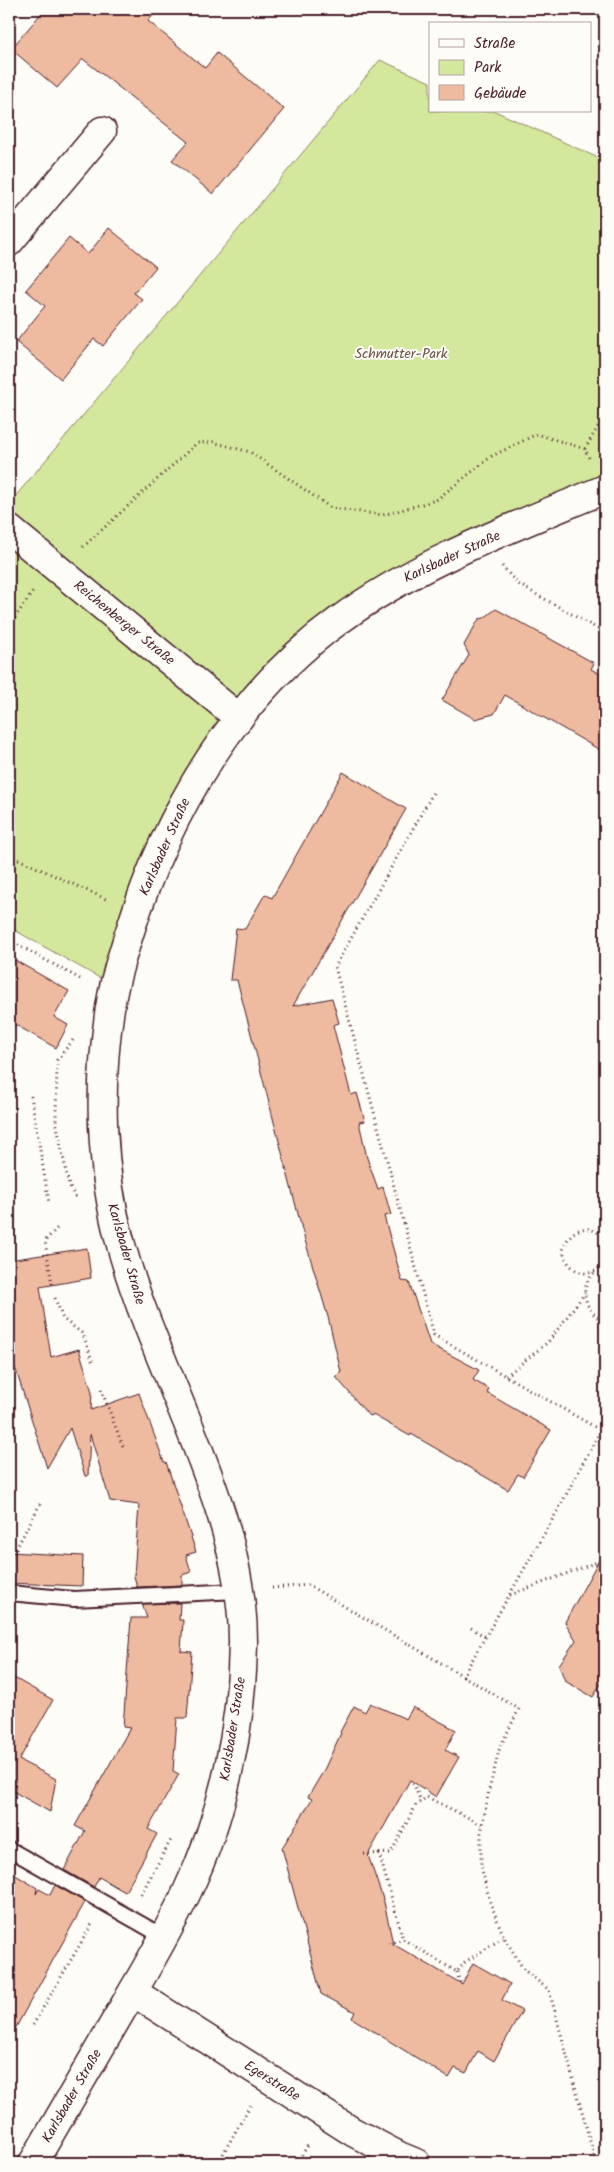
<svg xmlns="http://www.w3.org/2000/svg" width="614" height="2172" viewBox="0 0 614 2172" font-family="Kalam,sans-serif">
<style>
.green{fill:#d4e89d;stroke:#8f8464}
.building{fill:#eebaa0;stroke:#4a1f2b}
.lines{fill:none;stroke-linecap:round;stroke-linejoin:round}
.lane-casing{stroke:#4a1f2b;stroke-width:18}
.street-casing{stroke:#4a1f2b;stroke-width:31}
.path{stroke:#4a1f2b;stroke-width:3;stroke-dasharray:1 4;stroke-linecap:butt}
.lane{stroke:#fdfcf7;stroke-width:14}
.street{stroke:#fdfcf7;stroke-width:28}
.labels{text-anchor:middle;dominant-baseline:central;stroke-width:4;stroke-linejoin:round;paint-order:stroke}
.park-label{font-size:14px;fill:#6c5148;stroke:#fdfcf7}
.street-label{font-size:14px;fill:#4a1f2b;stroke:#fdfcf7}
</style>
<rect width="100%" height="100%" fill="#fdfcf7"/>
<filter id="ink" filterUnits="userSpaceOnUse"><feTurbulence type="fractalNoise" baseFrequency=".02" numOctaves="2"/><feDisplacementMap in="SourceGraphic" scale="10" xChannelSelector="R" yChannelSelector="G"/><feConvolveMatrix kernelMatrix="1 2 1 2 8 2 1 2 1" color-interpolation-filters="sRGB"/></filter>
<g filter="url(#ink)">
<polygon class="green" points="380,60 430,82 430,111 495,111 605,161 605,489 369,599 213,753 114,986 9,927 9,504"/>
<g class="building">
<polygon points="45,9 159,9 148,21 205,68 217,53 284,109 213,194 172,160 188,142 83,59 57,88 11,49"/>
<polygon points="109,228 156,267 134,293 142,299 103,346 94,339 61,379 16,342 45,306 26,290 69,238 88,254"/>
<polygon points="496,609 594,663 591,669 605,677 605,753 505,695 494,714 475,719 442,700 469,655 464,645 479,619 484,618"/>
<polygon points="343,772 406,809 293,1006 332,998 339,1023 333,1025 351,1095 357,1093 365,1121 359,1122 367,1158 378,1189 383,1187 391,1215 384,1216 402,1281 409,1282 430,1344 479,1370 473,1380 489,1389 487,1393 551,1430 523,1477 518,1474 508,1490 411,1434 410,1436 373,1415 369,1416 336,1377 341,1372 328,1317 304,1237 237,980 230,980 236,928 245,929 265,894 272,898"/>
<polygon points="9,957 69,991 54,1017 68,1025 56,1048 9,1021"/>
<polygon points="87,1248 91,1278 40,1287 51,1357 79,1349 92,1392 91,1410 139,1393 164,1462 166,1462 196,1552 186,1555 191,1572 182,1575 182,1585 137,1587 134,1576 139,1505 110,1501 90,1434 88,1476 85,1476 70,1428 47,1468 15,1367 9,1369 9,1260"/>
<polygon points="605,1549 605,1677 593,1697 565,1681 559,1665 576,1640 565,1622"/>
<polygon points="9,1552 83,1556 82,1586 9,1583"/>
<polygon points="180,1603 179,1620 183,1620 181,1651 192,1652 187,1718 177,1718 173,1771 179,1774 148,1829 157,1834 125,1892 99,1877 94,1887 64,1870 85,1831 75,1826 130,1728 123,1727 131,1618 147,1618 142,1604"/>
<polygon points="9,1675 53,1700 19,1760 56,1779 50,1812 9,1789"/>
<polygon points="370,1703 406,1719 413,1707 456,1730 445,1750 459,1757 436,1797 410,1780 368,1855 384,1902 393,1944 462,1984 473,1963 510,1984 502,2000 522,2011 494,2061 478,2051 466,2073 455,2068 449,2078 352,2018 355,2012 321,1994 282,1848 312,1799 308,1797 324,1770 341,1733 340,1732 354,1706 365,1712"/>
<polygon points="9,1871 37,1888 36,1894 39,1889 50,1895 55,1885 85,1902 9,2040"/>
</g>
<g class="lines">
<defs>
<g id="lane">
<polyline points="9,1593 74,1599 238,1591"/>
<polyline points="9,1849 164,1937"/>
</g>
<g id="street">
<polyline points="9,242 102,131"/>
<polyline points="9,529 239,718"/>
<polyline points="133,1992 353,2132 399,2156 416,2163"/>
<path d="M33 2163C63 2111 93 2060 123 2008 145 1971 167 1933 186 1894 223 1817 242 1729 243 1643 244 1509 156 1374 121 1245 100 1169 98 1086 110 1008 114 981 122 956 130 931 168 811 235 696 338 621 418 562 514 527 605 489"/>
</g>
</defs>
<use href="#lane" class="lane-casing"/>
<use href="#street" class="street-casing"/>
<g class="path">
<polyline points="585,449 605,415"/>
<polyline points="83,547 197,443 213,442 250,452 331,508 383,515 436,500 492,456 537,434 585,449 590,460"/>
<polyline points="502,566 518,584 605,633"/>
<polyline points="9,626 34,590"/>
<polyline points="433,793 335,967 434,1335 600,1430"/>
<polyline points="9,855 106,899"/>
<polyline points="9,940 82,980"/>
<polyline points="73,1040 57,1060 56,1121 69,1186 77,1200"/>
<polyline points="31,1096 49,1203"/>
<path d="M605 1240C591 1221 569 1227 563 1250 567 1273 593 1283 605 1260"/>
<path d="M594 1273C577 1289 586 1313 605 1322"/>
<polyline points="52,1284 45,1241 59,1226"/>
<polyline points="55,1298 63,1319 83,1334 93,1363"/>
<polyline points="506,1376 548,1342 585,1293"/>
<polyline points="101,1389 124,1449"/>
<polyline points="9,1562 40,1504"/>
<polyline points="272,1588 308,1585 463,1676 559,1508 605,1422"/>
<polyline points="510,1595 605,1559"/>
<polyline points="471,1628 486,1637"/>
<polyline points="463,1676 519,1709 500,1747 489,1790 481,1833 481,1866 490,1902 504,1937 524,1970 549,1990 596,2163"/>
<polyline points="413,1783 421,1801"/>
<polyline points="379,1853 403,1939"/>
<polyline points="364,1854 391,1853 416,1805 427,1797 483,1825"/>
<polyline points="141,1894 172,1838"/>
<polyline points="389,1944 403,1939 457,1972 465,1962 504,1937"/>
<polyline points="457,1972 461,1986"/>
<polyline points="33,2025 92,1924"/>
<polyline points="223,2154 251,2104"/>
<polyline points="300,2163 298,2162 309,2143"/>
</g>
<use href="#lane" class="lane"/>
<use href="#street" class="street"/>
</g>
</g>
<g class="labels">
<g class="park-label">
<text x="401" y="354">Schmutter-Park</text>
</g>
<g class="street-label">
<text transform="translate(452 557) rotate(-25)">Karlsbader Straße</text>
<text transform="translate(124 623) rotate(39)">Reichenberger Straße</text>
<text transform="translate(165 847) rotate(-66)">Karlsbader Straße</text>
<text transform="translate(126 1254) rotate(74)">Karlsbader Straße</text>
<text transform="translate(233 1729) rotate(-81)">Karlsbader Straße</text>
<text transform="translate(272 2081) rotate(32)">Egerstraße</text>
<text transform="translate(72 2096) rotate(-60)">Karlsbader Straße</text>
</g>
</g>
<rect width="614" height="2172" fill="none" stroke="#fdfcf7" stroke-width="30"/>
<rect x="15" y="15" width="584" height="2142" fill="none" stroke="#4a1f2b" stroke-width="2" filter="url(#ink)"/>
<rect x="429" y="22" width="162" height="90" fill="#fdfcf7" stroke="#b5a4a5"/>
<rect x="439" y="39" width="25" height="8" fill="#fdfcf7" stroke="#b5a4a5"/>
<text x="474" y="48" font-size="15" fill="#4a1f2b">Straße</text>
<rect x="439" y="60" width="25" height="15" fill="#d4e89d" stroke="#b5a4a5"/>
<text x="474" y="72" font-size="15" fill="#4a1f2b">Park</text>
<rect x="439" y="85" width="25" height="15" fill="#eebaa0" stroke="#b5a4a5"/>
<text x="474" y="98" font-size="15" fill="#4a1f2b">Gebäude</text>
</svg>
